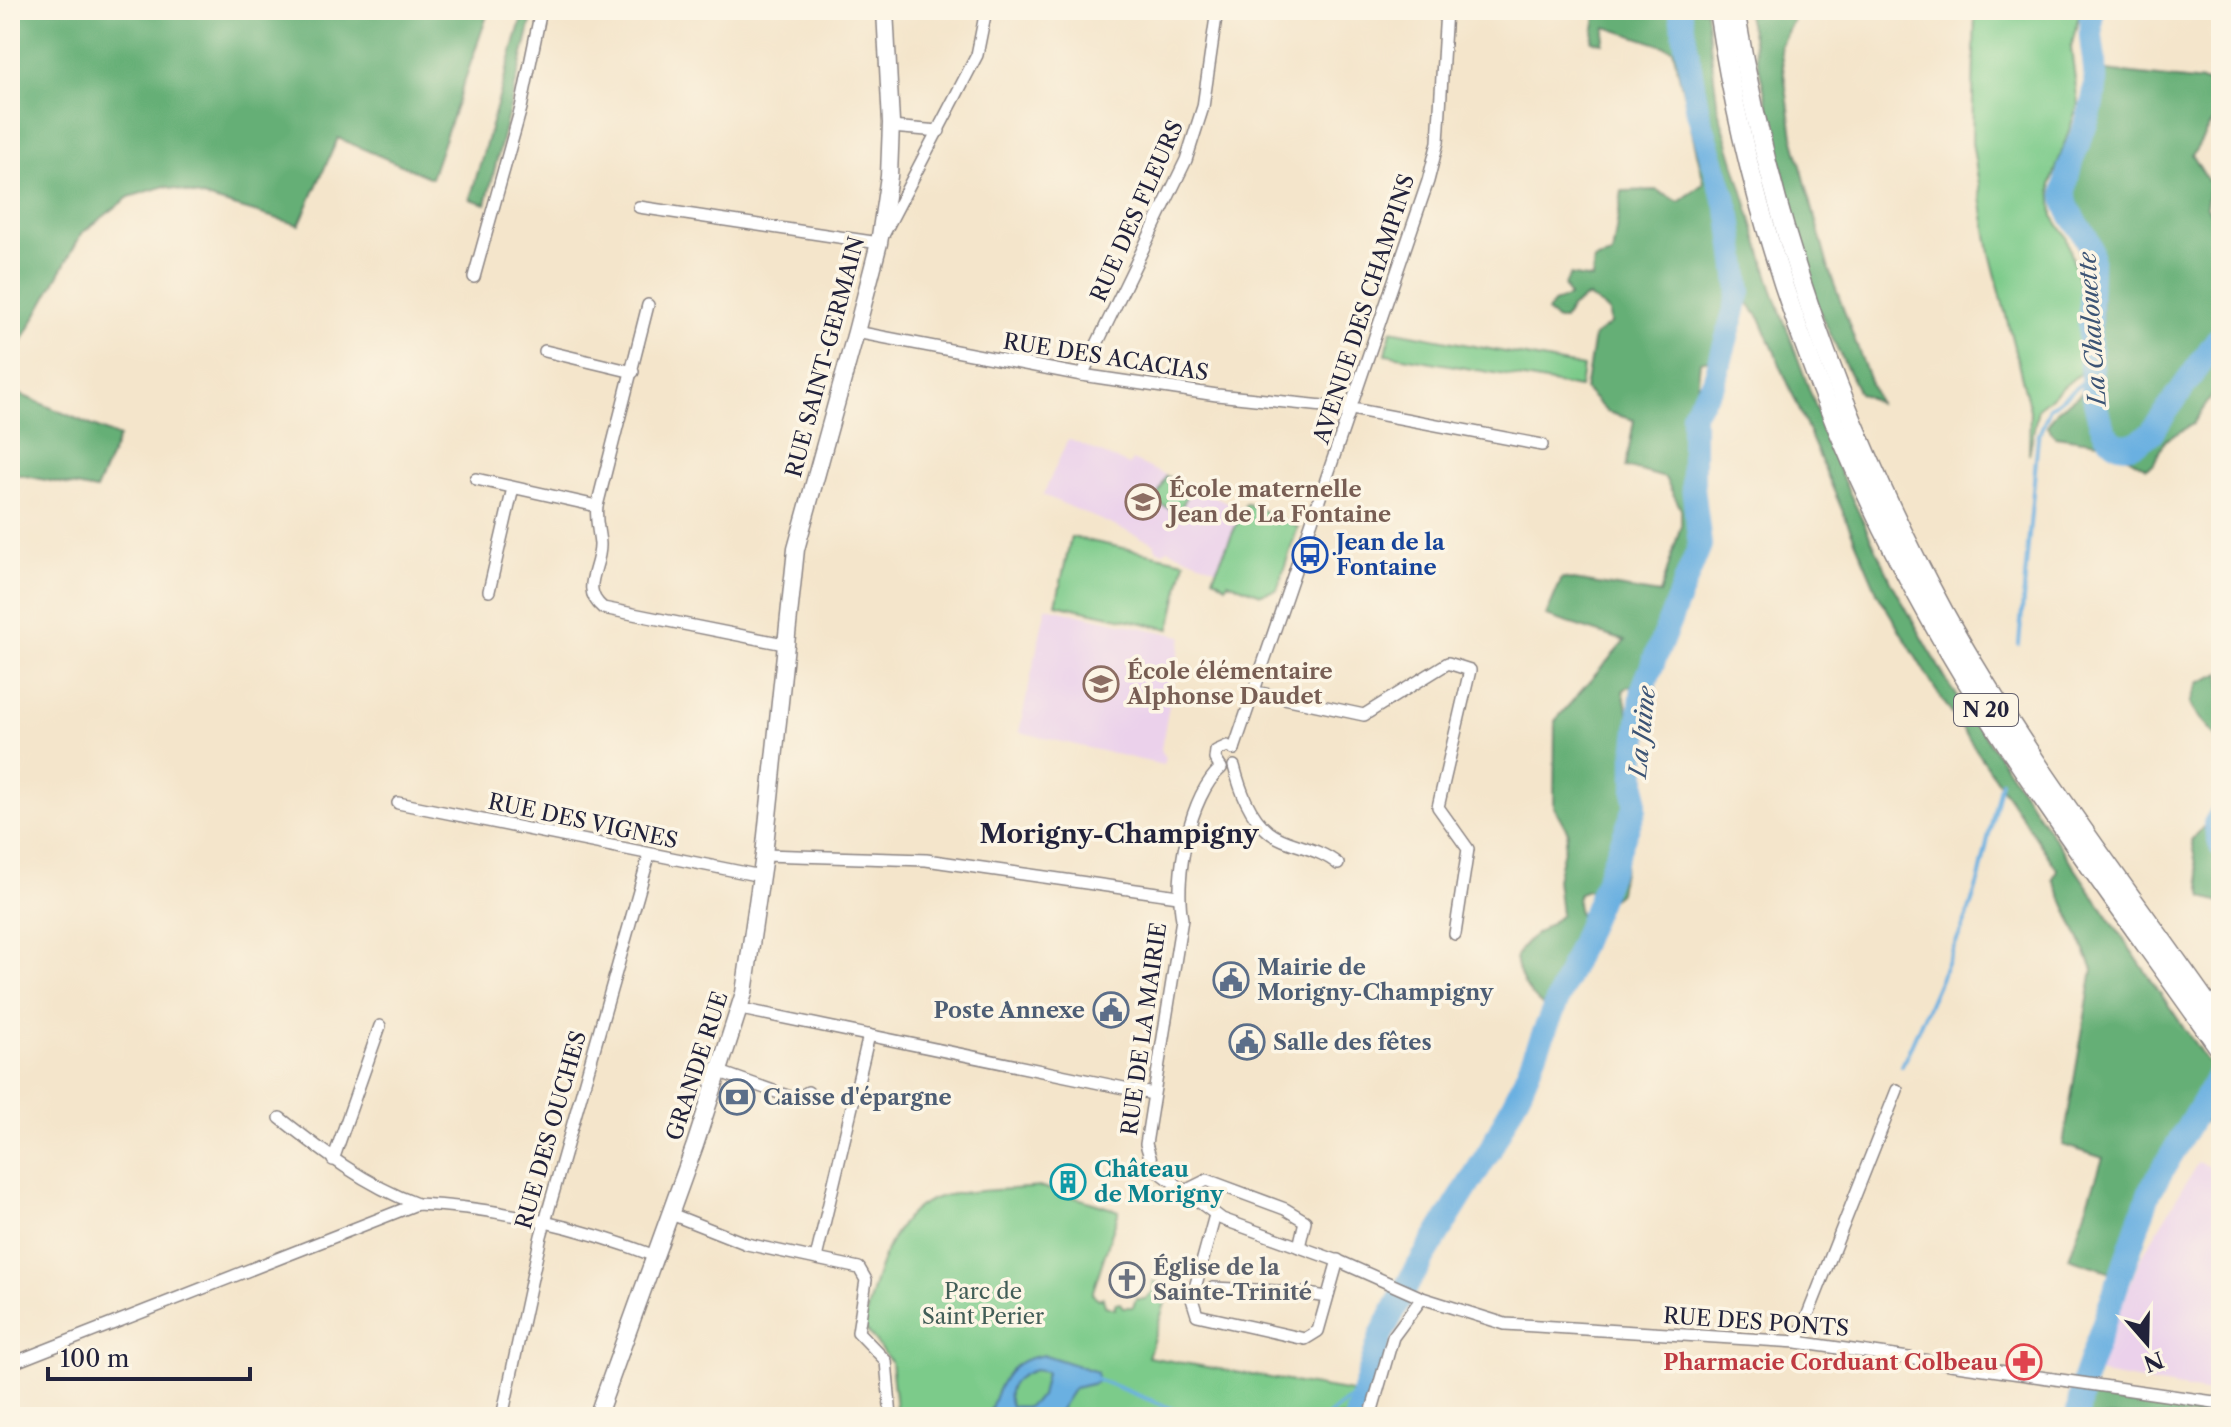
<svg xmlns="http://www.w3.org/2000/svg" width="2231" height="1427" viewBox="0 0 2231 1427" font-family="'Libre Caslon Text',serif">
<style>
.built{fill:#ebd1eb}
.green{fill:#7ccb8a;stroke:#4f7662;stroke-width:2}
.forest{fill:#65af76;stroke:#446858;stroke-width:2}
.water{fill:#6bb0e1;stroke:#46698e;stroke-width:2;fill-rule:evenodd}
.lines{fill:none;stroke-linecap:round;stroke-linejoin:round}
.stream{stroke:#6bb0e1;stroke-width:4}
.river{stroke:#6bb0e1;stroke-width:24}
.minor-casing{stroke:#8b8483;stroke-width:14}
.secondary-casing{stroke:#8b8483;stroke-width:19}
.primary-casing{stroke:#8b8483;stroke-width:21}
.minor{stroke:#fff;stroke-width:11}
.secondary{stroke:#fff;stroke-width:16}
.primary{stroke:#fff;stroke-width:18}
.labels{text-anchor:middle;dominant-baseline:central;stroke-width:7;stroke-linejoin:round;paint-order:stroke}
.shield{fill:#fcf5e5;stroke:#63616e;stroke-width:2}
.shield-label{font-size:20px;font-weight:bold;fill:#22223b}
.street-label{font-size:22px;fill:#22223b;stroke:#fcf5e5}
.education-label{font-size:22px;font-weight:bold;fill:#785e54;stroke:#fcf5e5;text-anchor:start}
.transit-label{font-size:22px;font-weight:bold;fill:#164399;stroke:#fcf5e5;text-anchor:start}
.service-label{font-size:22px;font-weight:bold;fill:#4e5e75;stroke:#fcf5e5;text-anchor:start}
.culture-label{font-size:22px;font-weight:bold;fill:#0d838f;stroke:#fcf5e5;text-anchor:start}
.worship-label{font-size:22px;font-weight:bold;fill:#5b616d;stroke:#fcf5e5;text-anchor:start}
.park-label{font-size:22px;fill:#425d57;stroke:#fcf5e5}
.health-label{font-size:22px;font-weight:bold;fill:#be3a42;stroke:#fcf5e5;text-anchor:end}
.water-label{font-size:24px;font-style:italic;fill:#3c5475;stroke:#fcf5e5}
.quarter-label{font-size:26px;font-weight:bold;fill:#22223b;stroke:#fcf5e5}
</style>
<rect width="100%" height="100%" fill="#fcf5e5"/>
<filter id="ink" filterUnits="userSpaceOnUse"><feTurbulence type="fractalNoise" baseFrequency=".0125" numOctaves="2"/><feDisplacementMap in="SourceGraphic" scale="16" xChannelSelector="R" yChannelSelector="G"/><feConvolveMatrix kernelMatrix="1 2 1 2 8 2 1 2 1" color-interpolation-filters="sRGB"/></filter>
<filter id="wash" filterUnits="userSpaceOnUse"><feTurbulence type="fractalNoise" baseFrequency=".006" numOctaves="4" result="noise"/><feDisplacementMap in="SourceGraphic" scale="32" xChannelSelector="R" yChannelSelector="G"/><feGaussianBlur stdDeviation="1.8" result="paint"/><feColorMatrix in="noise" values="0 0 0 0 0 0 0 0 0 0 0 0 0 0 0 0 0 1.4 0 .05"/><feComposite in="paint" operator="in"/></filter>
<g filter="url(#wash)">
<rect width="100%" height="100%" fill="#f4e5cb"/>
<g class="built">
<polygon points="1068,439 1129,465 1132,460 1243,509 1217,569 1168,549 1163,552 1156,549 1154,543 1043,495"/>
<polygon points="1046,607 1182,636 1161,749 1165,758 1163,765 1019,732"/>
<polygon points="2198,1162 2221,1171 2221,1395 2097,1373 2140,1259"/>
</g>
<g class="green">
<polygon points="1975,10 2080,10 2071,48 2078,104 2051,184 2053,216 2066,236 2080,285 2080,373 2038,408 2029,454 2030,410 1990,253 1972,142"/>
<polygon points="1391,330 1583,367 1580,388 1386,354"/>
<polygon points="1166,476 1191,487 1179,513 1155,502"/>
<polygon points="1246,503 1298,527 1277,590 1261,594 1228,582 1226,586 1213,577"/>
<polygon points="1071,537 1185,561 1170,629 1056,604"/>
<path d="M1042 1187 1119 1211 1092 1294 1099 1299 1103 1297 1105 1306 1115 1309V1304L1120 1303 1123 1307H1133L1136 1299H1145L1153 1292V1281L1170 1287 1148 1357 1369 1395 1363 1417H897L891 1362 863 1326C875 1281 889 1208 943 1196 974 1189 1010 1190 1042 1187Z"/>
</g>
<g class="forest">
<polygon points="10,10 489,10 431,178 338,138 299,225 165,186 129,197 82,233 10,363"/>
<polygon points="524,10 534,10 486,204 470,199"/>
<path d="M1597 10 1637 15 1640 10H1706L1718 109 1772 288 1840 473 1892 583 1945 678 2221 1082V1130L2208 1121 2172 1132 2128 1278 2069 1258 2103 1158 2063 1145 2093 969 2053 879 2057 869 1935 689 1878 594 1761 320 1745 299 1728 320 1715 358 1700 361 1696 401 1686 428 1687 480 1695 540 1673 604 1676 621 1653 687 1647 694 1629 686 1623 691C1630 725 1647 766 1642 802 1638 834 1622 861 1619 893L1606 904 1588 890 1579 893C1574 905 1580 912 1583 924 1591 956 1569 988 1542 1005 1526 992 1518 977 1516 956L1526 942 1561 915 1557 879 1568 832 1554 807 1555 721 1625 641 1546 616 1562 578 1660 594 1681 525V509L1665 478 1626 467 1634 420 1607 412 1585 390 1594 336 1610 324 1609 312 1588 296 1571 308 1564 320H1557L1547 312 1553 303 1569 297 1564 285 1570 275 1592 279 1594 260 1612 255 1622 191 1656 190 1679 202 1704 183 1673 49 1606 27 1603 43 1592 41Z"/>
<polygon points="1746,10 1798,10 1780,46 1793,136 1829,270 1878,403 1859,393 1819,311 1794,222"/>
<path d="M2106 71 2221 84V113C2207 123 2203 142 2192 155L2210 184 2206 207 2221 228V383L2193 424 2164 441 2154 463 2146 468 2105 443 2055 436 2047 426 2057 411 2099 380C2100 339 2106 289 2095 249 2088 227 2074 209 2072 185Z"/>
<polygon points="10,390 119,437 96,490 10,473"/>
<path d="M2221 673V747C2213 728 2197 721 2190 703L2198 683Z"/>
<polygon points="2221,809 2221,902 2203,897 2191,840"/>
<polygon points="2092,1393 2221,1414 2221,1417 2087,1417"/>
</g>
<path class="water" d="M1045 1355 1097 1372 1096 1383 1074 1388 1055 1417H988C999 1384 1007 1359 1045 1355ZM1035 1370 1046 1372 1041 1396 1027 1407 1011 1406C1003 1387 1017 1375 1035 1370Z"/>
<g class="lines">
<g class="stream">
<polyline points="2019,644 2038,437 2050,408 2092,375"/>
<polyline points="1902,1066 1967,917 1979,879 2001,781"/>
<polyline points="1092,1377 1193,1417"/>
<polyline points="1326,1417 1365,1387"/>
</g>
<g class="river">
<path d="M2092 10C2087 40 2098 62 2095 88 2092 124 2067 156 2065 193 2064 217 2090 231 2091 253 2093 285 2072 499 2151 433L2221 334"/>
<polyline points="2221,814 2215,824 2221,846"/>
<polyline points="1356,1417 1381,1335 1411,1278 1490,1150 1521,1088 1597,905 1635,808 1635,754 1643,688 1700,545 1693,487 1693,413 1714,382 1740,292 1730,216 1698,112 1680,10"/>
<polyline points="2077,1417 2083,1382 2150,1191 2218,1076"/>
</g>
</g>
</g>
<g filter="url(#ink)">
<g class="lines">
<defs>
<g id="minor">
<polyline points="891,127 939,131"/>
<polyline points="639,207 879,243 977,55 986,10"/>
<polyline points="474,277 521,108 541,10"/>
<path d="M648 305 597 506C595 520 599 530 600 544 601 569 579 588 603 608L784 644"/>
<polyline points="856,332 1082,375 1217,395 1352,409 1542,445"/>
<polyline points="545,351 633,372"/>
<polyline points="1082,375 1186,160 1203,107 1217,10"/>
<polyline points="476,479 597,506"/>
<polyline points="489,591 513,488"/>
<polyline points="1256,692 1364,715 1448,663 1470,670 1438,807 1468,849 1455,934"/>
<polyline points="1234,749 1428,181 1438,142 1446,10"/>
<path d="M1234 766C1240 789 1249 816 1269 832 1286 846 1316 846 1338 864"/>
<path d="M1221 768C1189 796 1174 878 1182 919L1146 1144 1153 1167 1222 1219 1341 1262 1422 1298 1505 1324 1797 1342 2221 1403"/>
<polyline points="1221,768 1215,759 1216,751 1227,746 1234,749"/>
<polyline points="398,803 761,876"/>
<polyline points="764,855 926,860 1178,896"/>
<polyline points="741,1009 1153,1094"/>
<polyline points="720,1072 796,1099 808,1092"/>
<path d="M280 1118C323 1152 365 1185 417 1204"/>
<polyline points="333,1160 380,1026"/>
<polyline points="1183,1192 1207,1180 1285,1209 1305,1221 1299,1247"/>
<polyline points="671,1214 747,1244 859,1268 866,1280 858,1332 886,1361 891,1417"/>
<polyline points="1215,1215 1192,1299 1197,1315 1305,1339 1318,1331 1338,1260"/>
<polyline points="816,1258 869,1035"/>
<polyline points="1213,1288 1294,1292 1327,1297"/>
<polyline points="1797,1342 1897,1090"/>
<path d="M10 1364 417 1204C496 1207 580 1227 655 1256"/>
<polyline points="502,1417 541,1236 649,856"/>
<polyline points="1370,1417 1393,1337 1422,1298"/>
</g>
<polyline id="secondary" points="597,1417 695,1145 744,993 764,855 796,549 856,332 879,243 889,176 891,123 885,10"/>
<g id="primary">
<path d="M1718 10C1750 224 1827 436 1933 624 2017 773 2123 911 2221 1051"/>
<path d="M1735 10C1770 221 1842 424 1944 612 2023 756 2127 888 2221 1023"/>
</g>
</defs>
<use href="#minor" class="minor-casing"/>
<use href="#secondary" class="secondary-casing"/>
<use href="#primary" class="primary-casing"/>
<use href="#minor" class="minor"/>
<use href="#secondary" class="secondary"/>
<use href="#primary" class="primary"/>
</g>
</g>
<defs>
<symbol id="school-ring" viewBox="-11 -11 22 22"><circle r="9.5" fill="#fcf5e5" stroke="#8d6e63" stroke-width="1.5"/><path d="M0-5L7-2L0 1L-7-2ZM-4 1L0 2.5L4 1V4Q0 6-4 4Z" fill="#8d6e63"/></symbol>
<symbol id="bus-ring" viewBox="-11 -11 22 22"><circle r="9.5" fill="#fcf5e5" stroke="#1a4fb4" stroke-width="1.5"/><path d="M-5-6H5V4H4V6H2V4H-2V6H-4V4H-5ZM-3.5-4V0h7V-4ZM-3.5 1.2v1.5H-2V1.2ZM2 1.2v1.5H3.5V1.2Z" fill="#1a4fb4"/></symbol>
<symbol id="civic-ring" viewBox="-11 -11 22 22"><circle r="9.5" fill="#fcf5e5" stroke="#5c6f8a" stroke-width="1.5"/><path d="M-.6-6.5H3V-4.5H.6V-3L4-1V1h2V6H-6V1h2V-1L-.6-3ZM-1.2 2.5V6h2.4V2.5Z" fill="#5c6f8a"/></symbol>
<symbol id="bank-ring" viewBox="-11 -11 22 22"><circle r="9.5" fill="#fcf5e5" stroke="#5c6f8a" stroke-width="1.5"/><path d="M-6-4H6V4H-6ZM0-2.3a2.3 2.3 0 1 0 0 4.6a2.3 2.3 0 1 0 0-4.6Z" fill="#5c6f8a"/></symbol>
<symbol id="building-ring" viewBox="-11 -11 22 22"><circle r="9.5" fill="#fcf5e5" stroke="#0f9aa8" stroke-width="1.5"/><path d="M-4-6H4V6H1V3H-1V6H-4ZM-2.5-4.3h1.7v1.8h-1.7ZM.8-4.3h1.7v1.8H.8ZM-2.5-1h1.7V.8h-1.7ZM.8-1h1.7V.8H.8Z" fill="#0f9aa8"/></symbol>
<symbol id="church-ring" viewBox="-11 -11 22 22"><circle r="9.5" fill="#fcf5e5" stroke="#6b7280" stroke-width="1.5"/><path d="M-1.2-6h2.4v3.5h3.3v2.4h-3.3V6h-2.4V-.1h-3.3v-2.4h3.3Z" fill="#6b7280"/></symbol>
<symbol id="pharmacy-ring" viewBox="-11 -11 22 22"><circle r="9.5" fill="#fcf5e5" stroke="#e0444e" stroke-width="1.5"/><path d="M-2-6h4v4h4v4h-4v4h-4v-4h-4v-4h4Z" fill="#e0444e"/></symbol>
</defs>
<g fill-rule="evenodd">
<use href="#school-ring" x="1123" y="482" width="40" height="40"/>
<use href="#bus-ring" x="1290" y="535" width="40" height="40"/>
<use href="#school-ring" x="1081" y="664" width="40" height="40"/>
<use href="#civic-ring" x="1211" y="960" width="40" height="40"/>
<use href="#civic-ring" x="1091" y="990" width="40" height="40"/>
<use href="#civic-ring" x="1227" y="1022" width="40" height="40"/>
<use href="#bank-ring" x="717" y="1077" width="40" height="40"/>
<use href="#building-ring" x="1048" y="1162" width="40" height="40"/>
<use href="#church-ring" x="1107" y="1260" width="40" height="40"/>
<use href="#pharmacy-ring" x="2004" y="1342" width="40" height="40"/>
</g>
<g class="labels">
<rect class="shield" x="1954" y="694" width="64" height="32" rx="6"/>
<g class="shield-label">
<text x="1986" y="710">N 20</text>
</g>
<g class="street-label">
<text transform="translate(1137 211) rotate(-66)">RUE DES FLEURS</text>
<text transform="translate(1364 309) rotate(-72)">AVENUE DES CHAMPINS</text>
<text transform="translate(825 357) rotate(-75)">RUE SAINT-GERMAIN</text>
<text transform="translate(1106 357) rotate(9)">RUE DES ACACIAS</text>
<text transform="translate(583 821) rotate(12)">RUE DES VIGNES</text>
<text transform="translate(1144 1029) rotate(-82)">RUE DE LA MAIRIE</text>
<text transform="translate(697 1066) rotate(-72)">GRANDE RUE</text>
<text transform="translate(551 1130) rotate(-74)">RUE DES OUCHES</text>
<text transform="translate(1756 1322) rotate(4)">RUE DES PONTS</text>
</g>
<g class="education-label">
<text x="1169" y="489">École maternelle<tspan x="1169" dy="25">Jean de La Fontaine</tspan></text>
<text x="1127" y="671">École élémentaire<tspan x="1127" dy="25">Alphonse Daudet</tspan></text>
</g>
<g class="transit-label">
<text x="1336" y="542">Jean de la<tspan x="1336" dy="25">Fontaine</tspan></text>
</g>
<g class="service-label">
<text x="1257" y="967">Mairie de<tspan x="1257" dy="25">Morigny-Champigny</tspan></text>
<text x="1085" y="1010" text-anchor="end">Poste Annexe</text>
<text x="1273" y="1042">Salle des fêtes</text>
<text x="763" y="1097">Caisse d'épargne</text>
</g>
<g class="culture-label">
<text x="1094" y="1169">Château<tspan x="1094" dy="25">de Morigny</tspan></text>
</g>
<g class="worship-label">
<text x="1153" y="1267">Église de la<tspan x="1153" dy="25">Sainte-Trinité</tspan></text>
</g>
<g class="park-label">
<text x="983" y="1291">Parc de<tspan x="983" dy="25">Saint Perier</tspan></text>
</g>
<g class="health-label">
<text x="1998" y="1362">Pharmacie Corduant Colbeau</text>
</g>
<g class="water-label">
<text transform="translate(2092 329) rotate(-94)">La Chalouette</text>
<text transform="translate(1642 732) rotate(-84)">La Juine</text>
</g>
<g class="quarter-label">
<text x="1119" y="834">Morigny-Champigny</text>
</g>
</g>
<rect width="2231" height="1427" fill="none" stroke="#fcf5e5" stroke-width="40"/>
<g transform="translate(2147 1343) rotate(160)" stroke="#fcf5e5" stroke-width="6" paint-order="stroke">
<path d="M0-6L14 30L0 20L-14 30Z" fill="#22223b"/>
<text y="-12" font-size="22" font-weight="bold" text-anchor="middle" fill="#22223b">N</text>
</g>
<path d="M48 1367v12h202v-12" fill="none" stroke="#22223b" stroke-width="4"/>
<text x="60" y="1367" font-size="24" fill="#22223b" stroke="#fcf5e5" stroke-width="6" paint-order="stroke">100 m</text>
</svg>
